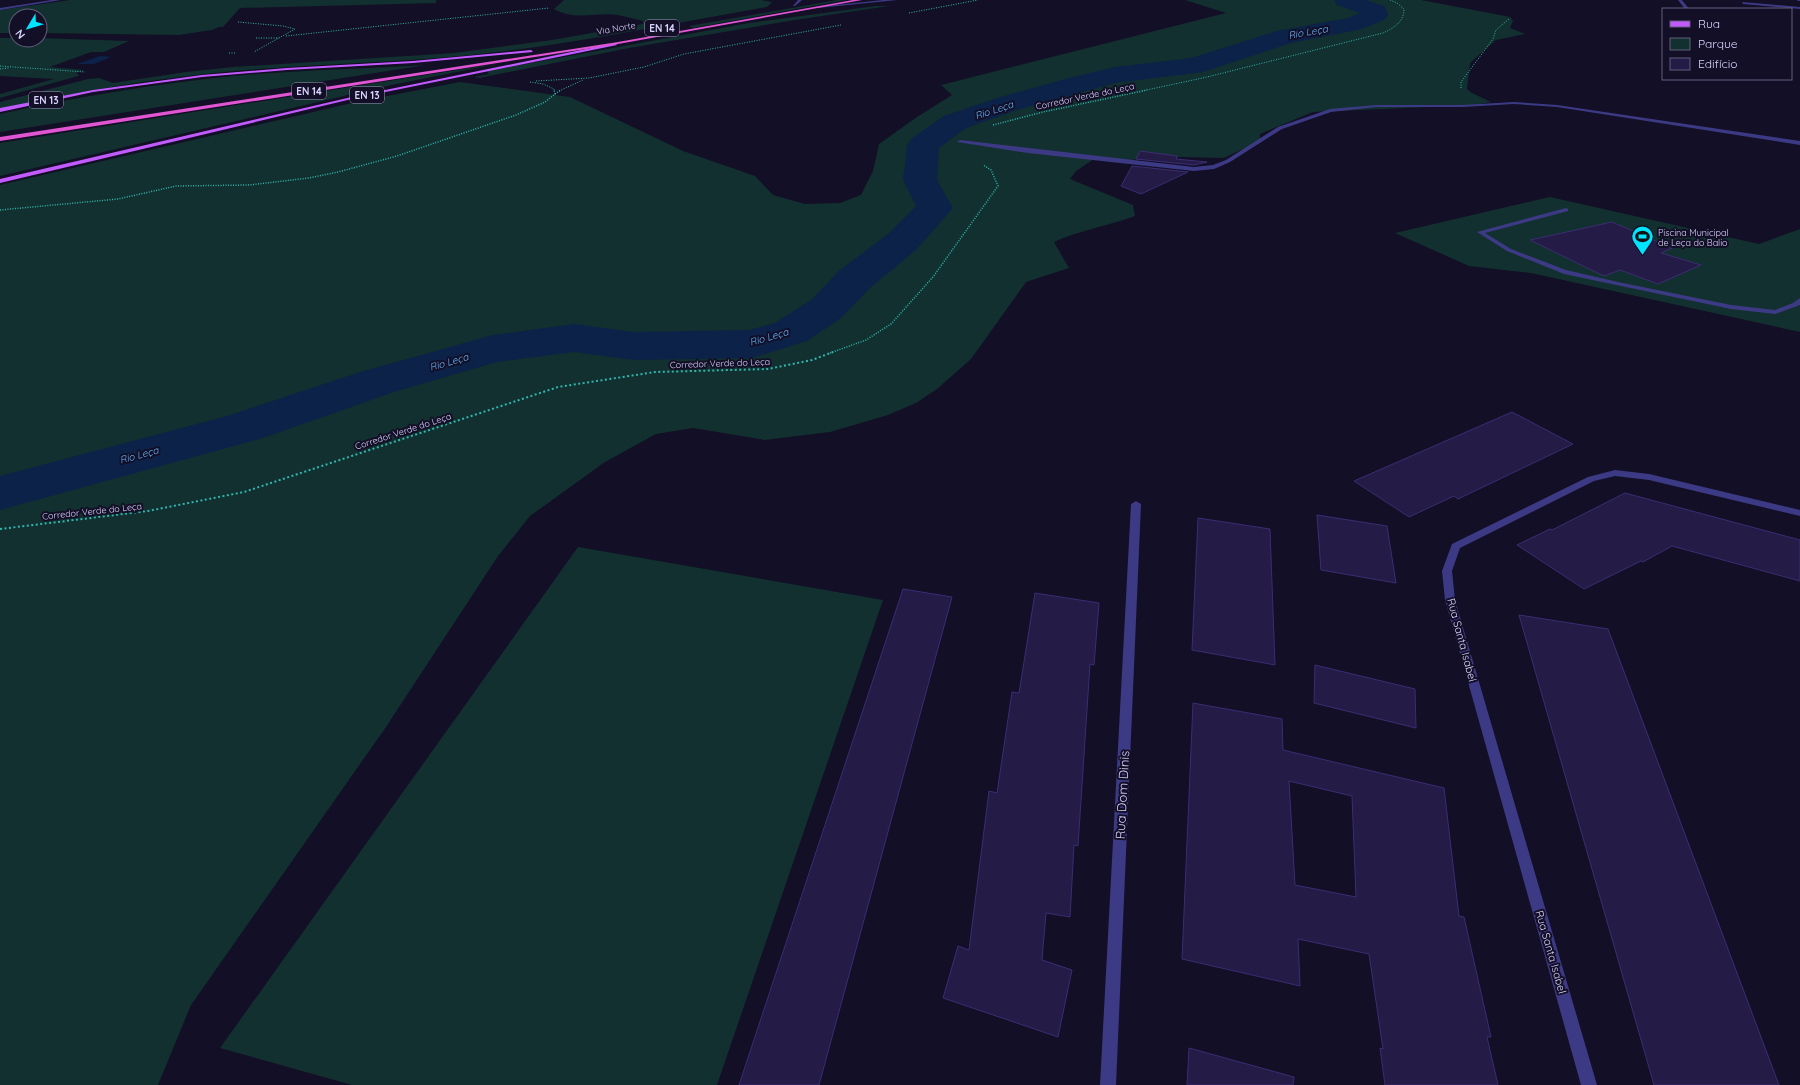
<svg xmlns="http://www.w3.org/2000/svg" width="1800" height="1085" viewBox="0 0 1800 1085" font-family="Quicksand,sans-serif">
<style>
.green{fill:#12302f}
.water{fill:#0c2248}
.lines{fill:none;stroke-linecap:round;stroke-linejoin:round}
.river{fill:#0c2248;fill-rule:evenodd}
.building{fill:#241b47;stroke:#3b2d73;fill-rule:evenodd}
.path-far2{stroke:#2fb8b0;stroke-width:1;stroke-dasharray:1 1.5;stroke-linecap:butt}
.path-far1{stroke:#2fb8b0;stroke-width:1.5;stroke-dasharray:1 1.5;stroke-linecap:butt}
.path{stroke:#2fb8b0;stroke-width:2;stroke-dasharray:2 2.5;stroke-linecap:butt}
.service{fill:#3d3a85;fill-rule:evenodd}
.minor{fill:#3d3a85;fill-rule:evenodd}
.tertiary{fill:#3d3a85;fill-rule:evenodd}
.primary{fill:#c25bff;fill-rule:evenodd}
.trunk{fill:#e055d1;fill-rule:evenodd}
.labels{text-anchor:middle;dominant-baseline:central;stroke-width:4;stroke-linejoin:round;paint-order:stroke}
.far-street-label{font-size:9px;fill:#d9d4ff;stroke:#130f26}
.far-poi-label{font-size:9px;fill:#d9d4ff;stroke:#130f26;text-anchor:start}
.shield{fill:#130f26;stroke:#9e99be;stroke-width:1}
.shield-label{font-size:10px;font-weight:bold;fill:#d9d4ff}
.far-water-label{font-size:10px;font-style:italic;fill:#62b6ff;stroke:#130f26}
.street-label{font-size:11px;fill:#d9d4ff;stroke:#130f26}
.near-street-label{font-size:13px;fill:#d9d4ff;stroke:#130f26}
</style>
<rect width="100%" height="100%" fill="#130f26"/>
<g class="green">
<polygon points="70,0 436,0 436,3 240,8 223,27 219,27 212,30 179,35 40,33 40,16 16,16 16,33 0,33 0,10"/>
<path d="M564 0H761L772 2 767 7C669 24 570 45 471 55 392 63 313 64 234 71 155 78 78 92 0 109V102L88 79 99 78 113 83 186 72 233 67 454 53 552 40 643 24V21C635 19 627 17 618 15 596 12 575 21 554 9Z"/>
<polygon points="837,0 846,0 693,28 689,26"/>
<path d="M1185 0H1421L1510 17 1513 21 1510 28 1525 34 1496 40 1470 63 1467 89 1472 93 1491 102 1474 105 1313 112 1260 134V141L1224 158 1183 157 1107 161 1094 159 1076 171 1070 179 1133 205 1135 216C1108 226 1080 230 1054 242L1069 268 1026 282 971 359 937 389 916 403 888 415 830 432 765 440 693 428 656 434 605 462 530 516 498 556 386 727 191 1005 158 1085H0V185L356 102 460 82 570 97 683 151 755 176 773 195 805 204 840 203 861 195 873 171 879 144 917 117 952 95 941 85 1226 13Z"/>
<polygon points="876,6 889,6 795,20 629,48 479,78 474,77 489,74 487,71 749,23"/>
<polygon points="0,38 16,38 16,40 40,40 40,38 129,41 104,52 91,52 50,67 85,70 76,73 79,75 78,76 0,98 0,94 54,79 0,76"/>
<polygon points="501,63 387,86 0,176 0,143"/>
<path d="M426 65 0 132V114C77 97 154 84 233 76 297 70 362 69 426 65Z"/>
<polygon points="1550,197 1759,244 1800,229 1800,332 1531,273 1469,266 1395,233"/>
<polygon points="578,547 883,600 717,1085 352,1085 220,1048"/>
</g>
<polygon class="water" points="100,56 111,57 94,64 77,64"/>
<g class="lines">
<polygon class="river" points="1334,0 1366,0 1384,6 1387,11 1388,15 1384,20 1362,29 1291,43 1203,72 1115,83 1017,110 966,128 939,148 937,180 953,208 916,250 870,288 841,318 807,341 752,358 634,360 574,352 497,362 394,392 263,438 0,510 0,476 227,416 360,372 493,335 574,324 634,332 749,330 775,323 811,300 840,270 888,234 916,206 903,180 907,145 912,138 944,116 997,98 1069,78 1115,67 1191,58 1277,31 1348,18 1360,13 1337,5"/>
</g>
<g class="building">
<polygon points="1140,151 1177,156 1176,159 1207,162 1194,165 1136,159"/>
<polygon points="1132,166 1188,172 1141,194 1121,186"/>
<polygon points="1612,222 1672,248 1661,253 1701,265 1658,284 1620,270 1604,276 1530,240"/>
<polygon points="1512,412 1573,444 1458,499 1454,496 1409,517 1354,481"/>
<polygon points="1625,493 1800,540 1800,581 1672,546 1643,562 1641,561 1584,589 1517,545 1550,529 1552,530"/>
<polygon points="1317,515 1387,526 1396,583 1321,570"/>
<polygon points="1198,518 1270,529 1275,665 1192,650"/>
<polygon points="903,589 952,597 819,1085 739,1085"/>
<polygon points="1035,593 1099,603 1094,665 1090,664 1078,846 1074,845 1070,917 1046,913 1042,960 1072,970 1058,1037 943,998 958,946 969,950 989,791 997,793 1012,692 1019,693"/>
<polygon points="1519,615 1608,629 1779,1085 1654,1085"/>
<polygon points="1315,665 1415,689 1416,728 1314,703"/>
<path d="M1193 703 1282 719 1283 750 1444 788 1459 916 1464 917 1491 1037H1487L1498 1085H1385L1380 1048 1383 1049 1369 954 1298 939 1300 986 1182 959ZM1289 781 1352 796 1356 897 1295 885Z"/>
<polygon points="1189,1048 1294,1077 1293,1085 1187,1085"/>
</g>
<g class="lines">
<g class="path-far2">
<polyline points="909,13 978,0"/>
<polyline points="238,22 283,26 295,29 254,52"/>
<polyline points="286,36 549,8"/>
<polyline points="256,38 279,38"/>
<polyline points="229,53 236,53"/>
<polyline points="0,66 85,72"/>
<polyline points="0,69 9,68"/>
<polyline points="536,81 589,78 644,67 684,54 841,25"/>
<polyline points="530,82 543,84 554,89 554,91"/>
<polyline points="1461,88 1461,82 1493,39 1496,30 1509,19"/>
<polyline points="559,91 583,80"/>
<path d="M1142 91 1207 77 1383 33C1394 28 1404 22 1404 9L1397 3 1390 0"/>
</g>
<g class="path-far1">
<polyline points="555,94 561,90"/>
<polyline points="993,125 1043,112 1147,90"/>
<polyline points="0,210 118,199 176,186 249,185 309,178 338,172 397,156 516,115 545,102 555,94 554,90"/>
<polyline points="830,353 866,340 891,324 933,277 998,186 991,170 983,165"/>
</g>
<polyline class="path" points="0,529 148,511 244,492 558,387 655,372 768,369 812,360 833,352"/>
<g class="service">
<polygon points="798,0 802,0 795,6 793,6"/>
<polygon points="883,0 897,0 818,8 816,7"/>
<polygon points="1678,0 1682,0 1689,9 1685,9"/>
<polygon points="1797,0 1800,0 1800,1 1798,1"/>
<polygon points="1742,2 1800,7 1800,9 1743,4"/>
<polygon points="1566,208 1568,209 1568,211 1485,233 1511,249 1566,270 1618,282 1731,305 1775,310 1793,303 1800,298 1800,305 1775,314 1731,309 1564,274 1507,251 1477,232"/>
</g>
<g class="minor">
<polygon points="1514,102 1557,105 1800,141 1800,145 1557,107 1514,104 1462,107 1376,107 1331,112 1282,129 1230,162 1214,169 1194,171 1028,153 957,142 960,140 1194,167 1213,165 1226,160 1278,127 1330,109 1376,105 1462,105"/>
<polygon points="1615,470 1649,474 1800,510 1800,516 1649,480 1615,476 1594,481 1460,548 1452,571 1455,600 1597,1085 1581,1085 1445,600 1442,571 1452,544 1588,477"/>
<polygon points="1136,501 1141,504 1116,1085 1100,1085 1131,504"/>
</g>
<polygon class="tertiary" points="52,0 61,0 0,10 0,8"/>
<g class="primary">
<polygon points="615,43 617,45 356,98 0,183 0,179 356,96"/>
<polygon points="531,50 533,52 413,63 287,70 202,77 93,92 0,112 0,108 93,90 202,75 287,68 413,61"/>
</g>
<polygon class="trunk" points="853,0 862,0 618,44 0,141 0,137 618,42"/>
</g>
<defs>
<symbol id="stadium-pin" viewBox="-11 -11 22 30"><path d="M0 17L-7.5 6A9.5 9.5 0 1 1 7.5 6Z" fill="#00e5ff" stroke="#130f26"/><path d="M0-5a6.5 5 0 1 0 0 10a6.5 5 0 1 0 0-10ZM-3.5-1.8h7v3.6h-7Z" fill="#111"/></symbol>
</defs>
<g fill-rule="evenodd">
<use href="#stadium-pin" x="1630" y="224" width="25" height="34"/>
</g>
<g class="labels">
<g class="far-street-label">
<text transform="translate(616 28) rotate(-10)">Via Norte</text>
<text transform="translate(1085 96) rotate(-12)">Corredor Verde do Leça</text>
<text transform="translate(720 363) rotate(-2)">Corredor Verde do Leça</text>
<text transform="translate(403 431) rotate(-18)">Corredor Verde do Leça</text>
<text transform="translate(92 511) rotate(-6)">Corredor Verde do Leça</text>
</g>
<g class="far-poi-label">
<text x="1658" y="232">Piscina Municipal<tspan x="1658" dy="10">de Leça do Balio</tspan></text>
</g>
<g class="shield">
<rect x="645" y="20" width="34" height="16" rx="3"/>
<rect x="292" y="83" width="34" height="16" rx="3"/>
<rect x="350" y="87" width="34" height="16" rx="3"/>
<rect x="29" y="92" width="34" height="16" rx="3"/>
</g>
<g class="shield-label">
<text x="662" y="28">EN 14</text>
<text x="309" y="91">EN 14</text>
<text x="367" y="95">EN 13</text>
<text x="46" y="100">EN 13</text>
</g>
<g class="far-water-label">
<text transform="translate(1308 32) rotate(-10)">Rio Leça</text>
<text transform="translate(994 110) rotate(-18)">Rio Leça</text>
<text transform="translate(769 337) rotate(-16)">Rio Leça</text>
<text transform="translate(449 362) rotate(-16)">Rio Leça</text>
<text transform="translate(139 455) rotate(-15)">Rio Leça</text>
</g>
<g class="street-label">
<text transform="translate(1462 640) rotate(75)">Rua Santa Isabel</text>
<text transform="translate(1551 952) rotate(74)">Rua Santa Isabel</text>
</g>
<g class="near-street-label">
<text transform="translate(1122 795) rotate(-87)">Rua Dom Dinis</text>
</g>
</g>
<rect x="1662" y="8" width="130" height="72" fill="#130f26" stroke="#625e7d"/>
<rect x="1670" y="21" width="20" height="6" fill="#c25bff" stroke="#625e7d"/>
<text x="1698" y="28" font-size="12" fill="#d9d4ff">Rua</text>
<rect x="1670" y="38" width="20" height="12" fill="#12302f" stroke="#625e7d"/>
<text x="1698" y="48" font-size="12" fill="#d9d4ff">Parque</text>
<rect x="1670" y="58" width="20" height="12" fill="#241b47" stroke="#625e7d"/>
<text x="1698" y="68" font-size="12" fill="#d9d4ff">Edifício</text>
<g transform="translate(28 28) rotate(232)"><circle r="19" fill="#130f26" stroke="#625e7d"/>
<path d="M0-3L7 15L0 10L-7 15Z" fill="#00e5ff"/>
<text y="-6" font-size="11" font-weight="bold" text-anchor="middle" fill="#d9d4ff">N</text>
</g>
</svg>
